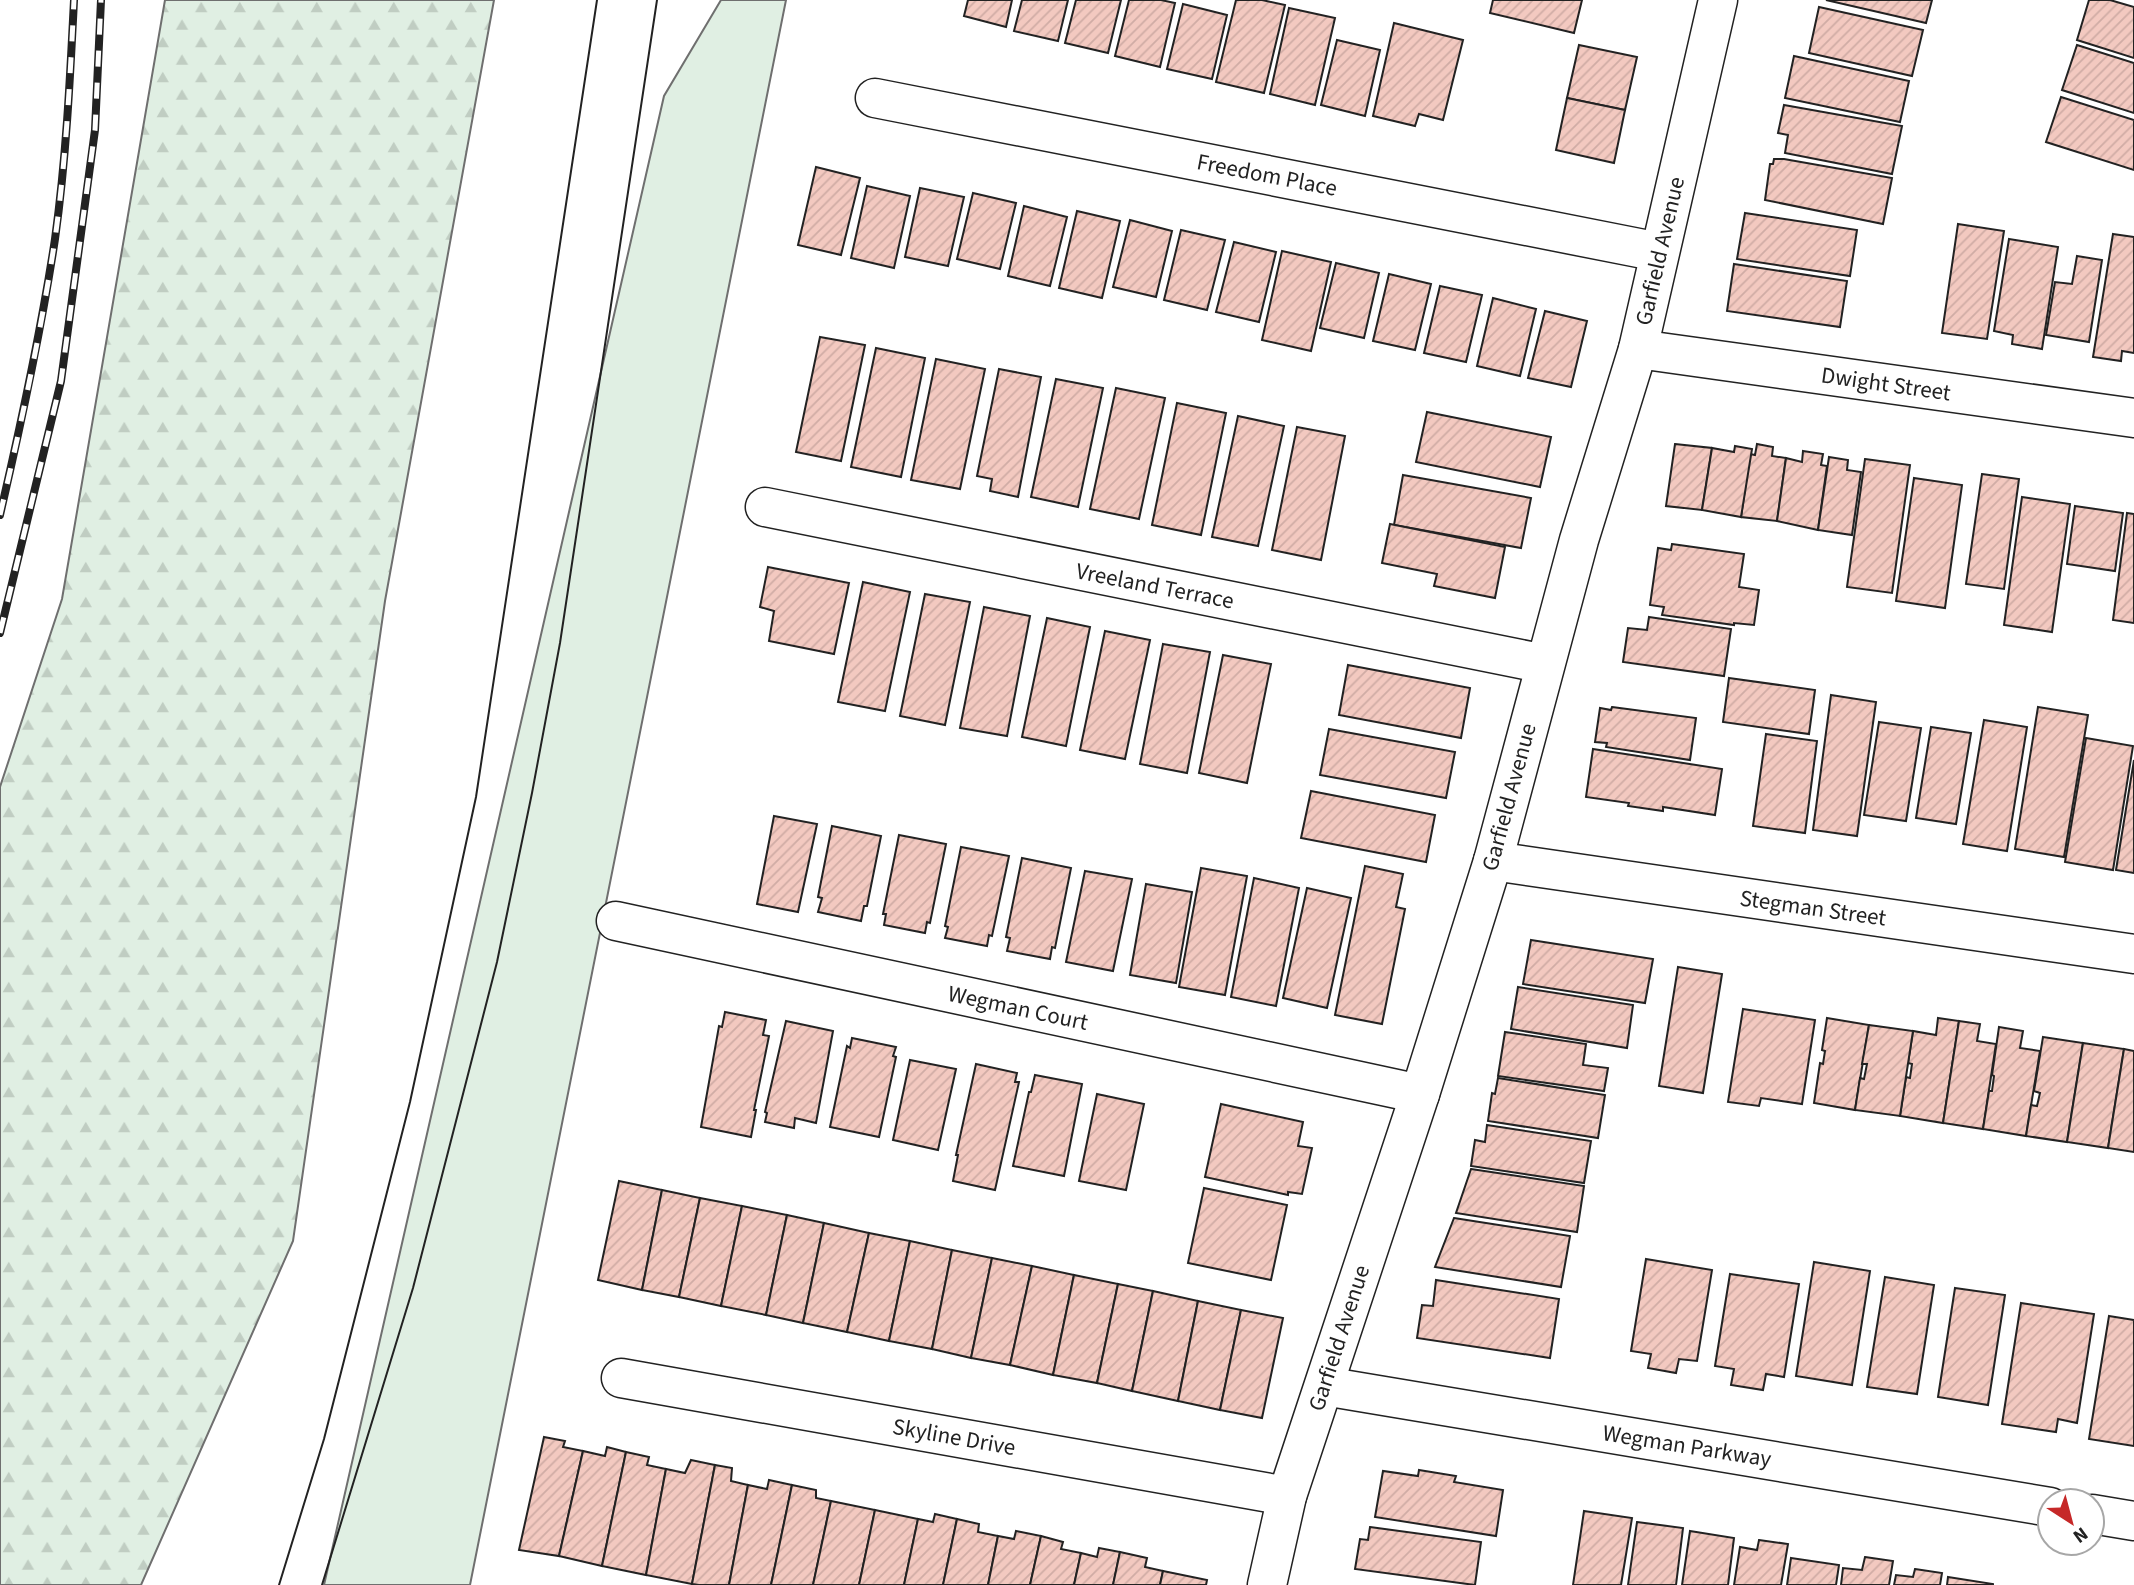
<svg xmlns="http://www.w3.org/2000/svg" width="2134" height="1585" viewBox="0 0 2134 1585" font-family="'Source Sans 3',sans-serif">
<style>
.grass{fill:#e0efe3;stroke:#6f6f6f;stroke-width:2}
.forest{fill:url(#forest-firs);stroke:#6f6f6f;stroke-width:2}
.building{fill:url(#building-hatch);stroke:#222;stroke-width:2}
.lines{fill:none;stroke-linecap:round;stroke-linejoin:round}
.minor-casing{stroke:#222;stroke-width:41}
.major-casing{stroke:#222;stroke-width:41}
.minor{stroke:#fff;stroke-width:38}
.major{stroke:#fff;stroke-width:38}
.tram{stroke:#222;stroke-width:2}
.rail-casing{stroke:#222;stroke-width:8}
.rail{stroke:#fff;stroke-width:5;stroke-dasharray:16;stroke-linecap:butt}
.labels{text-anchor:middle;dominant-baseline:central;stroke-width:5;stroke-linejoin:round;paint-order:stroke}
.street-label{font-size:23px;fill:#222;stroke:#fff}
</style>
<defs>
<pattern id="forest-firs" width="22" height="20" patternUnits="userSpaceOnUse" patternTransform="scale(1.75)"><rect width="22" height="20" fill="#e0efe3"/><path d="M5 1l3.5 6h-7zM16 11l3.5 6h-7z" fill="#c0cdc2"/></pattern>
<pattern id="building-hatch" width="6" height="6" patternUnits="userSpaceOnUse" patternTransform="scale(1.75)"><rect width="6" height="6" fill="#f3c9c0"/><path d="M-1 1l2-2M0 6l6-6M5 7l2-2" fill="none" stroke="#d0aca5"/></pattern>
</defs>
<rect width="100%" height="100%" fill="#fff"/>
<polygon class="grass" points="721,0 786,0 470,1585 324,1585 664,96"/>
<polygon class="forest" points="165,0 494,0 385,601 293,1241 141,1585 0,1585 0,787 62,599"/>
<g class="building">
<polygon points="968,0 1012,0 1006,27 964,16"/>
<polygon points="1022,0 1068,0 1058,41 1014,31"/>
<polygon points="1076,0 1121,0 1108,53 1065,43"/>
<polygon points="1129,0 1161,0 1175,3 1160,67 1115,56"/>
<polygon points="1236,0 1262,0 1285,5 1264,93 1216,82"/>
<polygon points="1493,0 1582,0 1574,33 1490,13"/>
<polygon points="1826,0 1932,0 1926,23"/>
<polygon points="2089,0 2110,0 2134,7 2134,58 2077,40"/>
<polygon points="1183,4 1227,15 1212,79 1167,69"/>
<polygon points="1819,7 1923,30 1912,76 1809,53"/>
<polygon points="1289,8 1335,18 1315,105 1270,94"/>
<polygon points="1394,23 1463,40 1443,120 1419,114 1415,126 1373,116"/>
<polygon points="1337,40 1380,50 1365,116 1321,105"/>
<polygon points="1579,45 1637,57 1625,110 1567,98"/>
<polygon points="2077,45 2134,63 2134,113 2062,90"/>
<polygon points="1794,56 1909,81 1900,122 1785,98"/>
<polygon points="2061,97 2134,120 2134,170 2046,142"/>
<polygon points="1567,98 1625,110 1614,163 1556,150"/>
<polygon points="1784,105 1902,126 1892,174 1785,153 1788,135 1778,133"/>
<polygon points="1774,159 1784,159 1892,178 1883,224 1765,200 1770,164 1773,164"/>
<polygon points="816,167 860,178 841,255 798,245"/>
<polygon points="867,186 910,196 894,268 851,258"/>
<polygon points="920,188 964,197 948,266 905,257"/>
<polygon points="973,193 1016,203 1000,269 957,259"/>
<polygon points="1024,206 1067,217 1050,286 1008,276"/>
<polygon points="1077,211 1120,221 1102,298 1059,288"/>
<polygon points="1745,213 1857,230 1850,276 1737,259"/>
<polygon points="1130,220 1172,231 1156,297 1113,287"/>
<polygon points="1958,224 2004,231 1987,339 1942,333"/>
<polygon points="1181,230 1225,240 1207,310 1164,300"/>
<polygon points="2113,234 2134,237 2134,353 2122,351 2121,361 2093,357"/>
<polygon points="2009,239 2058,247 2042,349 2012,344 2013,335 1994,331"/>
<polygon points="1234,242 1276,252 1259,322 1216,312"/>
<polygon points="1282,251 1331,262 1311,351 1262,340"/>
<polygon points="2077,256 2102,260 2089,342 2046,335 2055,282 2072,284"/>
<polygon points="1336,263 1379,273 1364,338 1320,328"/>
<polygon points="1734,264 1847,281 1840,327 1727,311"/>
<polygon points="1389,274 1431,284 1415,350 1373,341"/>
<polygon points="1440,286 1482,295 1466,362 1424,353"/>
<polygon points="1493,298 1536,309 1520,376 1477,366"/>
<polygon points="1545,311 1587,321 1571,387 1528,378"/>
<polygon points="820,337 865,345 841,461 796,452"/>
<polygon points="876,348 925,358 901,477 851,467"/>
<polygon points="936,359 985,369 960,489 911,480"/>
<polygon points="999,369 1041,377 1018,497 990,491 992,479 977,476"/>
<polygon points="1056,379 1103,388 1078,507 1031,497"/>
<polygon points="1116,388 1165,398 1139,519 1090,509"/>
<polygon points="1177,403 1226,413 1201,535 1152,525"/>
<polygon points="1427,412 1551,437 1540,487 1416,462"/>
<polygon points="1238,416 1284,426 1258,546 1212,537"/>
<polygon points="1297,427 1345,436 1321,560 1272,550"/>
<polygon points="1675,444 1712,448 1702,510 1666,506"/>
<polygon points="1757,444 1773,447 1772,456 1786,458 1777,521 1741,517 1750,454 1755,455"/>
<polygon points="1735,446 1752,449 1741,517 1702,510 1712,448 1734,452"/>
<polygon points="1803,451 1823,454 1821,465 1827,466 1818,530 1777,521 1786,458 1802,462"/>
<polygon points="1829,457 1848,460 1847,470 1861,472 1852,535 1818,530"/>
<polygon points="1865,459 1910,465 1892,593 1847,587"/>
<polygon points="1982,474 2019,479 2004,589 1966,584"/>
<polygon points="1403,475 1531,498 1521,548 1394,525"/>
<polygon points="1914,478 1962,485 1945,608 1896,601"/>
<polygon points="2022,497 2070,504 2052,632 2004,625"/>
<polygon points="2075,506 2123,513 2115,571 2067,564"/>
<polygon points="2127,513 2134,514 2134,623 2113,620"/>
<polygon points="1390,524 1505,547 1495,598 1434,586 1437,574 1382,563"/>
<polygon points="1672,544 1744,554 1739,587 1759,590 1754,625 1734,623 1734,625 1662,615 1664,607 1650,605 1658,548 1671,550"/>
<polygon points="768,567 849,583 834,654 769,641 774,611 760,607"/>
<polygon points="863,582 910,592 885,711 838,702"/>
<polygon points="925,594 970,602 945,725 900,716"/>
<polygon points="984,607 1030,616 1007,736 960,728"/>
<polygon points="1649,617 1731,629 1724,676 1623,662 1628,628 1647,630"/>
<polygon points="1047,618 1090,627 1066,746 1022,737"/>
<polygon points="1105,631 1150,640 1125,759 1080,750"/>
<polygon points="1163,644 1210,652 1187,773 1140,764"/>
<polygon points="1223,655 1271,664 1247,783 1199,773"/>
<polygon points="1348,665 1470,688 1461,738 1339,715"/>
<polygon points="1729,678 1815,690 1809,734 1723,722"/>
<polygon points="1831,695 1876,702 1857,836 1813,830"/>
<polygon points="1612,707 1696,718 1690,760 1606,747 1607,743 1595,742 1600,708 1611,710"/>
<polygon points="2038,707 2088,715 2064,857 2015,849"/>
<polygon points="1984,720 2027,727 2007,851 1963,844"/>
<polygon points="1879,722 1921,728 1906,821 1864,815"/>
<polygon points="1931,727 1971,733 1956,824 1916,818"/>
<polygon points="1329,729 1455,752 1446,798 1320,775"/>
<polygon points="1766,734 1817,741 1805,833 1753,826"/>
<polygon points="2086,738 2133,746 2113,870 2065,862"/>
<polygon points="1593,749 1722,769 1715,815 1663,807 1663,811 1628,806 1629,803 1586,797"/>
<polygon points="2134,760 2134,873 2116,870"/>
<polygon points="1311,791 1435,815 1426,862 1301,838"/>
<polygon points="774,816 817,824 798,912 757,904"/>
<polygon points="832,826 881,836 867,906 864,906 861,921 818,912 822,898 818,897"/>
<polygon points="899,835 946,844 930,923 927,922 925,933 884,925 886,914 883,914"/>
<polygon points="961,847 1009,856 992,936 989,935 987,946 945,938 948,927 945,926"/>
<polygon points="1022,858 1071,868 1055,948 1052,947 1050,959 1007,951 1010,938 1006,937"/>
<polygon points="1365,866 1403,874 1396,907 1405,909 1382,1024 1335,1015"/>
<polygon points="1201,868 1247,876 1225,995 1179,987"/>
<polygon points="1085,871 1132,879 1113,971 1066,962"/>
<polygon points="1254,878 1299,888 1276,1006 1231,997"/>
<polygon points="1146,884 1192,892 1176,983 1130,975"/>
<polygon points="1307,888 1351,898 1327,1008 1283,998"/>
<polygon points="1531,940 1653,959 1645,1003 1523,984"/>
<polygon points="1678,967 1722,974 1703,1093 1659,1086"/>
<polygon points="1518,987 1633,1005 1627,1048 1511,1029"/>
<polygon points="1743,1009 1815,1020 1802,1104 1761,1098 1759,1106 1728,1102"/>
<polygon points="725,1012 766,1020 763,1035 769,1036 754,1110 756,1110 751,1137 701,1127 719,1026 722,1027"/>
<polygon points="1827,1018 1869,1025 1855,1110 1814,1103 1820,1063 1823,1064 1825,1051 1822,1050"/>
<polygon points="1938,1018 1959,1021 1943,1123 1900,1116 1906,1077 1910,1078 1912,1064 1908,1063 1913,1031 1936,1035"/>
<polygon points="786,1021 833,1031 816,1123 795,1118 794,1128 765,1122 767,1113 765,1112"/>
<polygon points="1959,1021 1980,1024 1977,1041 1996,1044 1983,1129 1943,1123"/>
<polygon points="1869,1025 1913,1031 1900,1116 1855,1110 1860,1078 1864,1079 1867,1064 1862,1064"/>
<polygon points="1999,1027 2023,1031 2020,1048 2040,1051 2026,1136 1983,1129 1989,1091 1992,1091 1994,1076 1992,1075"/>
<polygon points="1505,1032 1586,1044 1583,1065 1608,1068 1604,1091 1498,1076"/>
<polygon points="2043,1037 2083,1043 2067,1142 2026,1136 2031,1105 2037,1106 2040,1093 2034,1091"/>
<polygon points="852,1038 896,1047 893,1056 896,1057 879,1137 830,1127 847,1046 850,1048"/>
<polygon points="2083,1043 2124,1049 2108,1148 2067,1142"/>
<polygon points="2124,1049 2134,1051 2134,1152 2108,1148"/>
<polygon points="910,1060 956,1069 938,1150 893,1140"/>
<polygon points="976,1064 1017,1073 1015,1082 1019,1082 995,1190 953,1181 958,1155 956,1155"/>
<polygon points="1035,1075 1082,1084 1064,1176 1013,1166 1029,1092 1031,1092"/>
<polygon points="1498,1078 1605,1095 1598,1138 1488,1121 1492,1093 1495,1094"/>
<polygon points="1097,1094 1144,1104 1126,1190 1079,1181"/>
<polygon points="1221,1104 1303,1122 1298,1146 1312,1148 1302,1194 1288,1192 1288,1195 1205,1177"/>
<polygon points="1487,1125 1591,1141 1584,1183 1471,1166 1475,1140 1485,1142"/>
<polygon points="1471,1169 1584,1186 1577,1232 1456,1213"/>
<polygon points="619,1181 662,1190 642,1290 598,1280"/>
<polygon points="1204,1188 1287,1205 1271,1280 1188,1263"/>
<polygon points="662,1190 700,1198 679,1297 642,1290"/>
<polygon points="700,1198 742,1206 721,1306 679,1297"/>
<polygon points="742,1206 787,1215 766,1315 721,1306"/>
<polygon points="787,1215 824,1223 803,1323 766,1315"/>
<polygon points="1454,1218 1570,1236 1561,1287 1435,1267"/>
<polygon points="824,1223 869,1233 847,1332 803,1323"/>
<polygon points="869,1233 910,1241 889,1341 847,1332"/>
<polygon points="910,1241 952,1250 932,1349 889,1341"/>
<polygon points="952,1250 992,1258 971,1358 932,1349"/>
<polygon points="992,1258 1032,1266 1010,1365 971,1358"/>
<polygon points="1646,1259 1712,1270 1697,1361 1679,1359 1676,1373 1648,1368 1651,1354 1631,1351"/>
<polygon points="1814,1262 1870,1271 1852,1385 1796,1376"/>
<polygon points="1032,1266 1074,1275 1053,1375 1010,1365"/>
<polygon points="1730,1274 1799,1284 1784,1377 1766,1374 1763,1390 1731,1385 1734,1369 1715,1366"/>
<polygon points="1074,1275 1118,1284 1097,1383 1053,1375"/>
<polygon points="1885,1277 1934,1285 1917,1394 1867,1387"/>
<polygon points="1436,1280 1559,1299 1550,1358 1417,1338 1422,1305 1433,1306"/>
<polygon points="1118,1284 1153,1291 1132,1391 1097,1383"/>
<polygon points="1955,1288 2005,1295 1988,1405 1938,1397"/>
<polygon points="1153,1291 1198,1301 1178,1401 1132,1391"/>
<polygon points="1198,1301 1241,1310 1220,1410 1178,1401"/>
<polygon points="2021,1303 2094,1314 2077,1423 2058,1419 2056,1432 2002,1424"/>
<polygon points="1241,1310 1283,1318 1262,1418 1220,1410"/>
<polygon points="2109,1316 2134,1320 2134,1446 2089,1439"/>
<polygon points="544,1437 565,1441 563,1447 583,1451 559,1556 519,1550"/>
<polygon points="607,1447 626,1452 602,1566 559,1556 583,1451 605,1456"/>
<polygon points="626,1452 649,1457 647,1465 666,1469 646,1575 602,1566"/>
<polygon points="691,1460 715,1465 692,1584 646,1575 666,1469 685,1473"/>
<polygon points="715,1465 732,1468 731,1481 748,1485 729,1585 699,1585 692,1584"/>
<polygon points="1419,1470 1456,1476 1454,1482 1503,1490 1496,1536 1375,1517 1383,1471 1418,1476"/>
<polygon points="769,1480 792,1485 771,1585 729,1585 748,1485 767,1489"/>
<polygon points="792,1485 816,1490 816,1498 831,1501 813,1585 771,1585"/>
<polygon points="831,1501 875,1510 859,1585 813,1585"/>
<polygon points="875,1510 918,1519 904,1585 859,1585"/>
<polygon points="1584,1511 1632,1518 1621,1585 1573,1585"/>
<polygon points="935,1514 957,1519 943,1585 904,1585 918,1519 933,1522"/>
<polygon points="957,1519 979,1524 978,1532 998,1536 988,1585 943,1585"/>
<polygon points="1637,1522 1683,1528 1676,1585 1628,1585"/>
<polygon points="1370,1527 1481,1542 1475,1585 1355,1569 1360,1539 1368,1540"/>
<polygon points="1016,1531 1041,1536 1030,1585 988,1585 998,1536 1014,1539"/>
<polygon points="1690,1531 1734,1538 1728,1585 1682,1585"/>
<polygon points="1041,1536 1063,1542 1061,1549 1081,1553 1074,1585 1030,1585"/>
<polygon points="1759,1540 1788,1544 1781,1585 1734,1585 1740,1547 1757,1550"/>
<polygon points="1099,1548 1120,1552 1113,1585 1074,1585 1081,1553 1097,1557"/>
<polygon points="1120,1552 1147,1558 1145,1567 1163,1571 1160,1585 1113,1585"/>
<polygon points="1865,1557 1893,1561 1889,1585 1841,1585 1843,1568 1862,1570"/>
<polygon points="1791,1558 1839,1565 1836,1585 1787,1585"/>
<polygon points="1915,1569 1942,1573 1940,1585 1894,1585 1896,1575 1913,1577"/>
<polygon points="1163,1571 1207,1580 1206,1585 1160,1585"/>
<polygon points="1948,1577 1993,1584 1993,1585 1947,1585"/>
</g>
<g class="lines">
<defs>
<g id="minor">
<polyline points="875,98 1659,252"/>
<polyline points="1638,349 2134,418"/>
<polyline points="765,507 1545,664"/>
<polyline points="1493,861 2134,954"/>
<polyline points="616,921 1420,1094"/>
<polyline points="621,1378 1287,1496"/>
<polyline points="1324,1386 2050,1507"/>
<polyline points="2092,1514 2134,1521"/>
</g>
<polyline id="major" points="1267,1585 1287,1496 1420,1094 1493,861 1579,540 1638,349 1718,0"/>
</defs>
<use href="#minor" class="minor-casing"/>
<use href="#major" class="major-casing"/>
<use href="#minor" class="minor"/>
<use href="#major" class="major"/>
<g class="tram">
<polyline points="279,1585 324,1439 410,1102 476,797 597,0"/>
<polyline points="322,1585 413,1288 497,962 532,793 560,643 657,0"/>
</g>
<defs>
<g id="rail">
<path d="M0 515C21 424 41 332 55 239 66 160 70 80 74 0"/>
<polyline points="0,633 61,381 95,130 101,0"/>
</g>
</defs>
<use href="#rail" class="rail-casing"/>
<use href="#rail" class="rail"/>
</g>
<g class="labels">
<g class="street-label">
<text transform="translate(1267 175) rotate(11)">Freedom Place</text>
<text transform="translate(1660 251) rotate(-77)">Garfield Avenue</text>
<text transform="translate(1886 384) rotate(8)">Dwight Street</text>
<text transform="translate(1155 586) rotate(11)">Vreeland Terrace</text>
<text transform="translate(1509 797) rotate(-75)">Garfield Avenue</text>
<text transform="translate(1813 908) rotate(8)">Stegman Street</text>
<text transform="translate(1018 1008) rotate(12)">Wegman Court</text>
<text transform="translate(1339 1338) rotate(-72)">Garfield Avenue</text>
<text transform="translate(954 1437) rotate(10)">Skyline Drive</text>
<text transform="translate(1687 1446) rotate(9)">Wegman Parkway</text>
</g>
</g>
<g transform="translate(2071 1522) rotate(144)"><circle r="33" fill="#ffffff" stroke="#a7a7a7" stroke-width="2"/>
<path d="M0-5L12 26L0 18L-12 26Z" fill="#c62828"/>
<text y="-10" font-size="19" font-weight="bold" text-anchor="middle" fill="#222222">N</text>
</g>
</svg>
